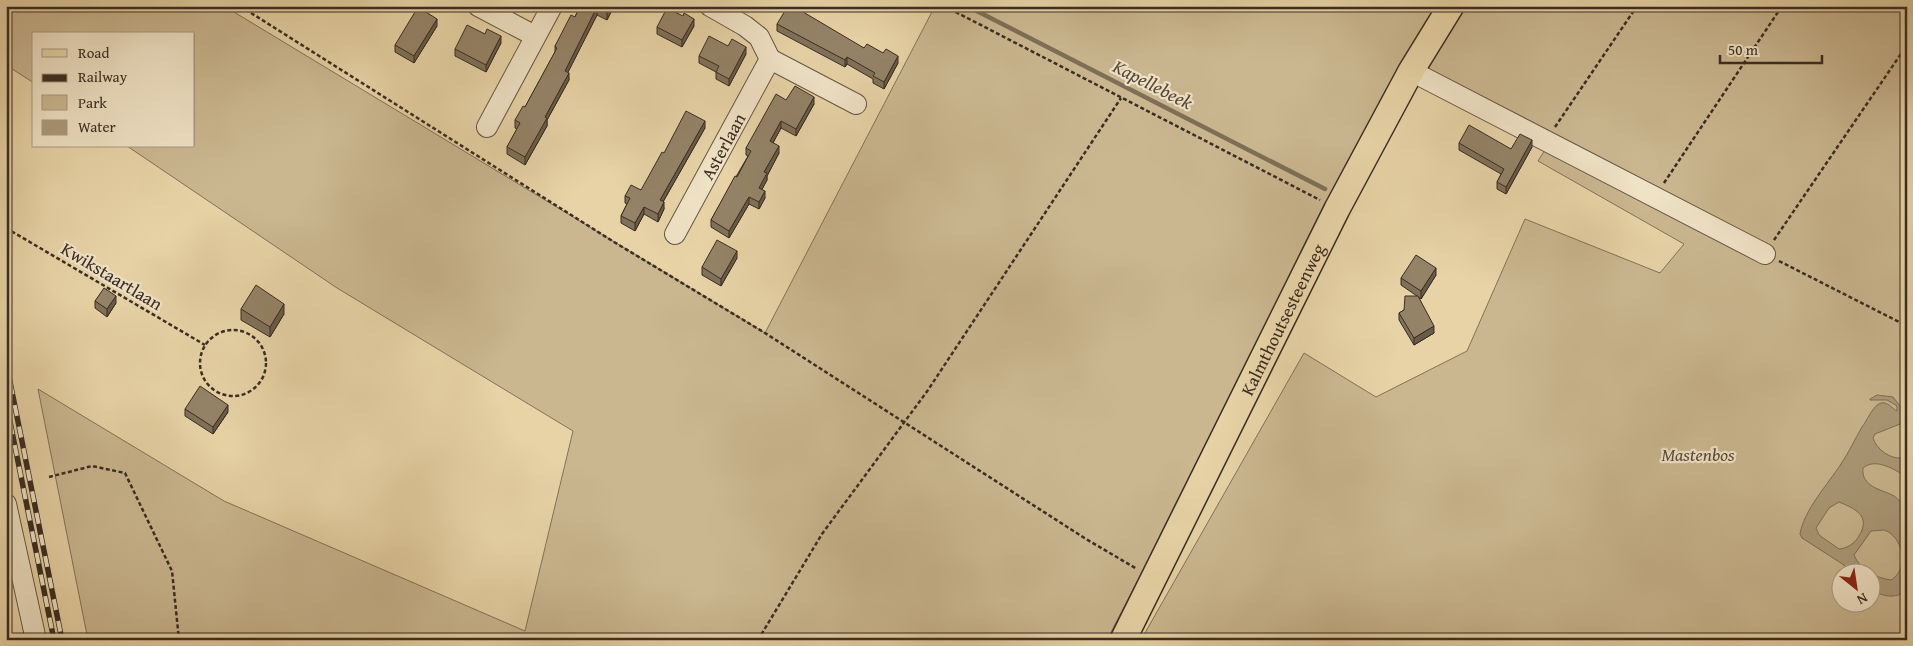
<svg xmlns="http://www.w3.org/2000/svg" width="1913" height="646" viewBox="0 0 1913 646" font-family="'Gentium Book Plus',serif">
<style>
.green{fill:#cab790;stroke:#827259;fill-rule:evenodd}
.water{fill:#ac9b79;stroke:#7e6f56;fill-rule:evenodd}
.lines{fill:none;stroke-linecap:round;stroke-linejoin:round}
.stream{stroke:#7e6f56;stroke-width:4.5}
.minor-casing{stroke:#655643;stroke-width:22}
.major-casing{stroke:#3a2d22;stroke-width:28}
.path{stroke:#3a2d22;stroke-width:2.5;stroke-dasharray:4 2.5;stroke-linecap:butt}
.minor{stroke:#efe2c5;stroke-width:20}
.major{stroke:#e7d3a6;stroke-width:25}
.rail-casing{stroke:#3a2d22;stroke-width:5.5}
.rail{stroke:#efe2c5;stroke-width:4;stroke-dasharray:11;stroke-linecap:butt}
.wall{fill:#7f7159;stroke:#3a2d22}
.shaded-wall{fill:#685c48;stroke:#3a2d22}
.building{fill:#948367;stroke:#3a2d22}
.labels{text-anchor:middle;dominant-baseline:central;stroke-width:4.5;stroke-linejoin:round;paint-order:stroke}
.street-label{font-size:18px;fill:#3a2d22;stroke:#efe2c5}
.park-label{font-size:18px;font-style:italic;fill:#574938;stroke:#efe2c5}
.water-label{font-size:19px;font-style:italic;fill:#564838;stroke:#efe2c5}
</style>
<rect width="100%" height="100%" fill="#e7d3a6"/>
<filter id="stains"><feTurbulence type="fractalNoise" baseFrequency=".004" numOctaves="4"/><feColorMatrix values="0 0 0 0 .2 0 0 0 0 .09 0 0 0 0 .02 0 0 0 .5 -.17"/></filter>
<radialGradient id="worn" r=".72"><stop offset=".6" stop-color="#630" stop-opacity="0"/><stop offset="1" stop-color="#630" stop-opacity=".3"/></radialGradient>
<g class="green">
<polygon points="6,6 224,6 765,333 935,6 969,6 984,12 988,6 1445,6 1323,222 1107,640 88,640 38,389 224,501 525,631 573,431 337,288 127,146 194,146 194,34 34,34 34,83 6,65"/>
<path d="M1463 6H1907V640H1141L1304 353 1376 397 1467 351 1525 219 1660 273 1684 244 1538 161 1553 137 1423 69ZM1840 574H1870V604H1840Z"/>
</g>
<path class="water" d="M1877 395 1893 397 1907 415 1905 422 1875 434 1873 438C1877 450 1890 459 1902 458L1907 454V477C1895 470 1876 457 1863 468 1861 487 1881 489 1894 496 1898 499 1902 503 1907 507V590C1895 600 1883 596 1871 590L1870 574 1848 573 1844 565 1802 538 1800 534C1804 510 1828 484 1841 464 1849 452 1855 439 1862 427 1867 421 1873 405 1881 403 1887 401 1893 409 1897 411V406L1887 400H1870V399ZM1839 502C1856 509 1871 516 1859 536 1854 544 1848 548 1839 549L1819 535 1816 528 1829 508ZM1884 530C1903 536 1910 569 1891 580 1876 578 1860 570 1854 555L1871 531Z"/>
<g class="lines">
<polyline class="stream" points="967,6 1325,189"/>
<defs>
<g id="minor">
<polyline points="478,6 535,36"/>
<polyline points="770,59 856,104"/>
<polyline points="1411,71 1765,254"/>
<polyline points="487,127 552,6"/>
<path id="s1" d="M675 234 770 59 759 37 745 26 710 6"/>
<polyline points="6,504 36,640"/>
</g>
<g id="major">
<path id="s2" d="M1123 640 1337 209 1411 71 1451 6"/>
</g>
</defs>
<use href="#minor" class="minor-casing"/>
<use href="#major" class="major-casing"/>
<g class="path">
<polyline points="240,6 614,242 765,333 1086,539 1137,569"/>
<polyline points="944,6 1320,200"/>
<polyline points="1555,127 1637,6"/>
<polyline points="1664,183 1782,6"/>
<polyline points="6,228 205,345"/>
<polyline points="1774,240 1907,45"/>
<polyline points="1779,261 1907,326"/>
<circle cx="233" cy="363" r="33"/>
<polyline points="49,477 92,466 125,473 172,571 179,640"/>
<polyline points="206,640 213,640"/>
<polyline points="758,640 822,534 928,390 1121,98"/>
</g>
<use href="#minor" class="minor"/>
<use href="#major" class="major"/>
<defs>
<g id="rail">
<polyline points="6,362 62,640"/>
<polyline points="6,402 54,640"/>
</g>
</defs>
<use href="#rail" class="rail-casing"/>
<use href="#rail" class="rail"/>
</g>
<g class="wall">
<polygon points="373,6 381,6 379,10"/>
<polygon points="580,6 614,6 607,20 597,15 568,72 569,80 547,120 547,126 525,165 507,154 507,147 517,129 515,128 515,120 525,107 555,52 555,46 575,17"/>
<polygon points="762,6 770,6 768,10"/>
<polygon points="683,16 694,26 682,47 657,34 657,27"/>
<polygon points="777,24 864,48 898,63 884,89 873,83 873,79 847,64 845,67 777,31"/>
<polygon points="437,26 414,63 395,52 395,45"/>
<polygon points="501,43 486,72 455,56 455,49"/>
<polygon points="728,46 746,54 729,86 716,79 716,72 699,63 699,56"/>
<polygon points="786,100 814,104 796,136 781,128 773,143 779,153 767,176 767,180 762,189 765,198 759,209 749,204 729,238 711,227 711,220 748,156 746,155 746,148"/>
<polygon points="705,128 663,202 664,209 658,222 644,214 635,231 621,223 621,216 627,204 625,203 625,196 641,190"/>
<polygon points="1459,143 1511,149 1532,147 1506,194 1497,189 1497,182 1501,174 1459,150"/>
<polygon points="737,258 721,286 702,275 702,267"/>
<polygon points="1436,275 1421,299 1418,297 1434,333 1414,345 1399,320 1399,313 1404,310 1417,296 1401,285 1401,278"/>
<polygon points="95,301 116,303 107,317 95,308"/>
<polygon points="241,309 284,314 270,337 241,320"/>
<polygon points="185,409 228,412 213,434 185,416"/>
</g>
<g class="shaded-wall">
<polygon points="610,6 614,6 607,20 607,13"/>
<polygon points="597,7 597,15 565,78 565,71"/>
<polygon points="437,19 437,26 414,63 414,56"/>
<polygon points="694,19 694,26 682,47 682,40"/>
<polygon points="501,36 501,43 486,72 486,65"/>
<polygon points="746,47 746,54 729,86 729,79"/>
<polygon points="898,56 898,63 884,89 884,82"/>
<polygon points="847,57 847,64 845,67 845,60"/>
<polygon points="569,73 569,80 547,120 547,126 525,165 525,157 545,117"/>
<polygon points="814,97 814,104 796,136 796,129"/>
<polygon points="705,121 705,128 660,207 660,200"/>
<polygon points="781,121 781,128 770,148 770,141"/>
<polygon points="1532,140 1532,147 1506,194 1506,187"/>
<polygon points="779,146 779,153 767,176 767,180 759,195 759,188 764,172"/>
<polygon points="765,191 765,198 759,209 759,202"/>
<polygon points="749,197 749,204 729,238 729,231"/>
<polygon points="664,202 664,209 658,222 658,214"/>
<polygon points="644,207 644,214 635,231 635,223"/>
<polygon points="737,251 737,258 721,286 721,279"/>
<polygon points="1436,268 1436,275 1421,299 1421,291"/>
<polygon points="116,296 116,303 107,317 107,309"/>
<polygon points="284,304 284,314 270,337 270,327"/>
<polygon points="1434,326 1434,333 1414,345 1414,338"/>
<polygon points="228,405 228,412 213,434 213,427"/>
</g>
<g class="building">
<polygon points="580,6 610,6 607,13 597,7 565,71 569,73 545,117 547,118 525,157 507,147 520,123 515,120 523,106 525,107 557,48 555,46 571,15 575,17"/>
<polygon points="788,6 793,6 864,48 867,44 883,53 886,49 898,56 884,82 873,76 875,73 847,57 845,60 777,24"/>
<polygon points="418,7 437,19 414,56 395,45"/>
<polygon points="667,8 683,16 684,13 694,19 682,40 657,27"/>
<polygon points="467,25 485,34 487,29 501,36 486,65 455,49"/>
<polygon points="709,36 728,46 732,39 746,47 729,79 716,72 719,66 699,56"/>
<polygon points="795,86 814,97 796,129 781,121 770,141 779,146 764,172 767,173 759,188 765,191 759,202 749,197 729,231 711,220 735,176 737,177 751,151 746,148 776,94 786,100"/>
<polygon points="686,111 705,121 660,200 664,202 658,214 644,207 635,223 621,216 630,198 625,196 631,185 641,190 662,152 664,153"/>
<polygon points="1469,125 1511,149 1520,134 1532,140 1506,187 1497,182 1504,169 1459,143"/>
<polygon points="717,240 737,251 721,279 702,267"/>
<polygon points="1416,255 1436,268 1421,291 1401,278"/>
<polygon points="256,285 284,304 270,327 241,309"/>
<polygon points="104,288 116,296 107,309 95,301"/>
<polygon points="1405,296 1418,296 1434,326 1414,338 1399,313 1404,310"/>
<polygon points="200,386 228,405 213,427 185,409"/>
<polygon points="1141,634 1155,640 1138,640"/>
</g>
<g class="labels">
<g class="street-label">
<text stroke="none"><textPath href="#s1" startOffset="100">Asterlaan</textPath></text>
<text transform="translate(112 276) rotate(31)">Kwikstaartlaan</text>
<text stroke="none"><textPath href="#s2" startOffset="358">Kalmthoutsesteenweg</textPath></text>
</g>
<g class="park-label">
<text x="1698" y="454">Mastenbos</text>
</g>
<g class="water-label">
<text transform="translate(1153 84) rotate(27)">Kapellebeek</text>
</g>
</g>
<rect width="1913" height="646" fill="none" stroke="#e7d3a6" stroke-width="25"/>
<rect x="8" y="8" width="1898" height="631" fill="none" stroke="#3a2d22" stroke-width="2.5"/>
<rect x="12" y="12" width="1888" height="621" fill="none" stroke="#3a2d22"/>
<rect x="32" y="32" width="162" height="115" fill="#efe2c5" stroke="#a79a84"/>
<rect x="42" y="49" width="25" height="8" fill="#e7d3a6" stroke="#a79a84"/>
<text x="78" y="58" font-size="15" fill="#3a2d22">Road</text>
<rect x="42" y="74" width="25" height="8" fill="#3a2d22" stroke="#a79a84"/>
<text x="78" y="82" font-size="15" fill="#3a2d22">Railway</text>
<rect x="42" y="95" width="25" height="15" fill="#cab790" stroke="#a79a84"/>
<text x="78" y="108" font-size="15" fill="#3a2d22">Park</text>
<rect x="42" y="120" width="25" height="15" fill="#ac9b79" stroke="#a79a84"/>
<text x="78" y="132" font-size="15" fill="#3a2d22">Water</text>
<g transform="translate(1856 588) rotate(150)"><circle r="24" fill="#efe2c5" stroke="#a79a84"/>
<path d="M0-4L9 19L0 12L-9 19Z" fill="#8f2418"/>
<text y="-8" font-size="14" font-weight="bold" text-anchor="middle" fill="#3a2d22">N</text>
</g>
<path d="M1720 55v8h102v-8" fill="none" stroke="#3a2d22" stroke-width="2.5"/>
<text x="1728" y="55" font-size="15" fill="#3a2d22" stroke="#efe2c5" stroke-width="4" paint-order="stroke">50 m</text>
<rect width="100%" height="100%" filter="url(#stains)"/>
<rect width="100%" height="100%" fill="url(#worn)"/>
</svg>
